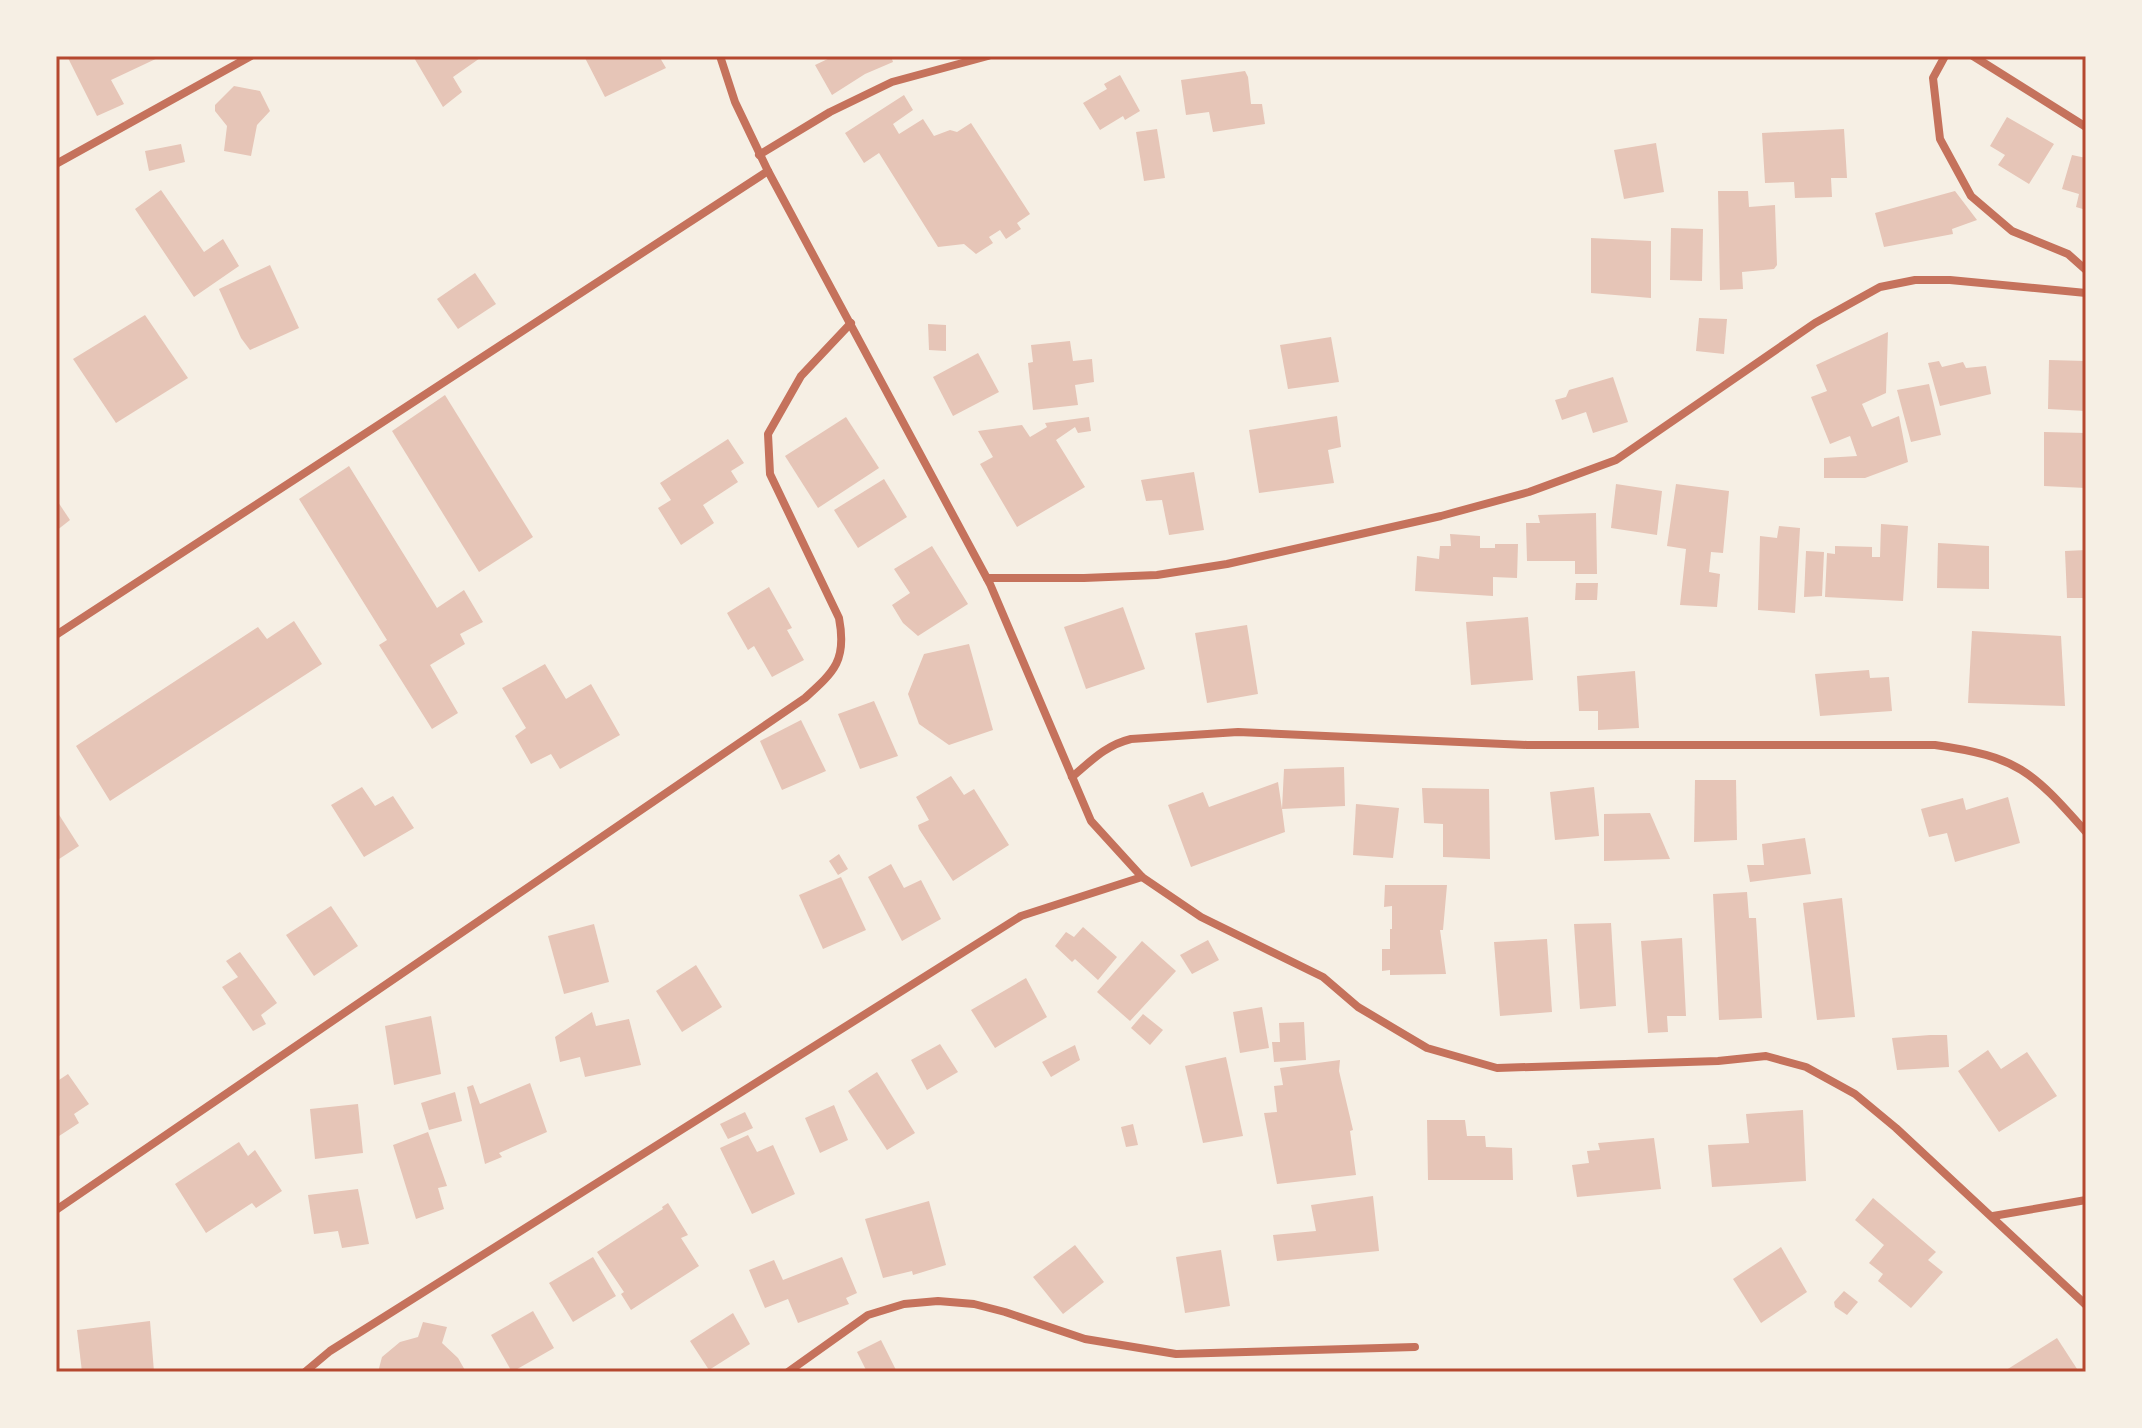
<svg xmlns="http://www.w3.org/2000/svg" width="2142" height="1428" viewBox="0 0 2142 1428" font-family="'Fira Sans',sans-serif">
<style>
.building{fill:#e6c5b7}
.lines{fill:none;stroke-linecap:round;stroke-linejoin:round}
.minor{stroke:#c5725c;stroke-width:8}
.neatline{fill:none;stroke:#b5482f;stroke-width:3}
</style>
<rect width="100%" height="100%" fill="#f6efe4"/>
<g class="building">
<polygon points="67,56 162,56 111,80 124,104 97,116"/>
<polygon points="413,56 483,56 453,77 462,92 443,107"/>
<polygon points="584,56 633,56 634,58 659,56 666,68 605,97"/>
<polygon points="834,56 891,56 893,62 865,74 832,95 815,65"/>
<polygon points="1245,71 1248,77 1251,104 1262,104 1265,124 1213,132 1209,112 1186,115 1181,80"/>
<polygon points="1120,75 1140,111 1125,120 1123,116 1100,130 1083,103 1107,89 1104,84"/>
<polygon points="234,86 260,91 270,111 257,125 251,156 224,151 227,126 215,111 215,105"/>
<polygon points="904,95 913,110 893,124 899,134 923,119 934,136 950,130 957,132 971,123 1030,214 1017,223 1021,229 1006,239 1000,230 989,237 993,243 976,254 964,244 938,247 879,153 864,163 845,133"/>
<polygon points="2007,117 2054,144 2029,184 1998,165 2005,155 1990,146"/>
<polygon points="1157,129 1165,178 1144,181 1136,132"/>
<polygon points="1844,129 1847,178 1831,178 1832,197 1795,198 1794,182 1765,183 1762,133"/>
<polygon points="1656,143 1664,192 1624,199 1614,150"/>
<polygon points="181,144 185,162 149,171 145,151"/>
<polygon points="2072,155 2086,158 2086,210 2076,207 2079,194 2062,189"/>
<polygon points="161,190 204,252 223,239 239,266 194,297 135,209"/>
<polygon points="1718,191 1748,191 1749,207 1775,205 1777,265 1774,269 1742,272 1743,289 1720,290"/>
<polygon points="1955,191 1977,220 1952,229 1953,234 1884,247 1875,213"/>
<polygon points="1671,228 1703,229 1702,281 1670,280"/>
<polygon points="1591,238 1651,241 1651,298 1591,293"/>
<polygon points="270,265 299,328 250,350 241,338 219,289"/>
<polygon points="475,273 496,304 458,329 437,299"/>
<polygon points="145,315 188,378 116,423 73,359"/>
<polygon points="1699,318 1727,319 1724,354 1696,351"/>
<polygon points="928,324 946,325 946,351 929,350"/>
<polygon points="1888,332 1886,393 1862,404 1872,427 1899,416 1908,462 1865,478 1824,478 1824,458 1857,456 1850,436 1830,444 1811,397 1827,391 1816,365"/>
<polygon points="1331,337 1339,382 1288,389 1280,345"/>
<polygon points="1070,341 1073,361 1092,359 1094,382 1075,385 1078,405 1033,410 1028,363 1033,362 1031,345"/>
<polygon points="978,353 999,392 953,416 933,377"/>
<polygon points="2049,360 2086,361 2086,411 2048,409"/>
<polygon points="1939,361 1942,367 1963,362 1966,368 1986,366 1991,394 1940,406 1928,363"/>
<polygon points="1613,377 1628,422 1593,433 1586,412 1562,420 1555,400 1566,397 1569,390"/>
<polygon points="1929,384 1941,435 1911,442 1897,390"/>
<polygon points="445,395 533,537 479,572 392,431"/>
<polygon points="1337,416 1341,447 1328,450 1334,483 1259,493 1249,430"/>
<polygon points="846,417 879,468 818,508 785,456"/>
<polygon points="1089,417 1091,431 1078,433 1075,427 1056,440 1085,487 1017,527 980,464 993,457 978,431 1022,425 1030,437 1047,427 1045,423"/>
<polygon points="2044,432 2086,433 2086,488 2044,486"/>
<polygon points="728,439 744,463 731,471 738,482 703,505 714,523 681,545 658,508 671,500 660,483"/>
<polygon points="349,466 437,608 464,590 483,622 460,634 465,644 430,665 458,713 432,729 379,645 387,640 299,499"/>
<polygon points="1194,472 1204,530 1169,535 1162,500 1146,501 1141,480"/>
<polygon points="884,479 907,517 858,548 834,510"/>
<polygon points="1616,484 1662,491 1657,535 1611,528"/>
<polygon points="1676,484 1729,491 1723,553 1711,552 1709,572 1720,574 1717,607 1680,605 1686,549 1667,546"/>
<polygon points="56,499 70,520 56,531"/>
<polygon points="1596,513 1597,574 1575,574 1575,561 1527,561 1526,523 1540,523 1538,515"/>
<polygon points="1881,524 1908,526 1903,601 1825,597 1827,553 1835,554 1835,546 1872,547 1872,557 1880,557"/>
<polygon points="1779,526 1800,528 1795,613 1758,610 1760,536 1777,538"/>
<polygon points="1450,534 1480,536 1480,548 1495,548 1495,544 1518,544 1517,578 1493,577 1493,596 1415,591 1417,556 1439,559 1440,546 1451,546"/>
<polygon points="1938,543 1989,546 1989,589 1937,588"/>
<polygon points="932,546 968,604 918,636 903,623 892,605 910,593 894,569"/>
<polygon points="2086,550 2086,598 2067,598 2065,551"/>
<polygon points="1806,551 1824,552 1822,596 1804,597"/>
<polygon points="1576,583 1598,583 1597,600 1575,600"/>
<polygon points="769,587 792,628 787,630 804,660 772,677 754,646 748,650 727,613"/>
<polygon points="1123,607 1145,669 1086,689 1064,627"/>
<polygon points="1528,617 1533,680 1471,685 1466,622"/>
<polygon points="294,621 322,664 110,801 76,746 258,627 267,639"/>
<polygon points="1247,625 1258,694 1207,703 1195,633"/>
<polygon points="1972,631 2061,636 2065,706 1968,703"/>
<polygon points="969,644 993,730 949,745 919,724 908,694 924,654"/>
<polygon points="545,664 566,699 591,684 620,735 560,769 551,754 531,764 515,736 526,728 502,688"/>
<polygon points="1869,670 1870,678 1889,677 1892,711 1820,716 1815,674"/>
<polygon points="1635,671 1639,728 1598,730 1598,711 1579,711 1577,676"/>
<polygon points="874,701 898,756 860,769 838,714"/>
<polygon points="801,720 826,771 782,790 760,741"/>
<polygon points="1344,767 1345,806 1282,809 1285,832 1191,867 1168,805 1203,792 1209,807 1278,782 1282,809 1284,769"/>
<polygon points="951,776 964,795 974,789 1009,845 953,881 919,829 918,825 929,820 916,797"/>
<polygon points="1695,780 1736,780 1737,840 1694,842"/>
<polygon points="362,787 375,806 393,796 414,828 364,857 331,805"/>
<polygon points="1594,787 1599,836 1555,840 1550,792"/>
<polygon points="1422,788 1489,789 1490,859 1443,857 1443,824 1424,823"/>
<polygon points="2008,797 2020,843 1955,862 1947,833 1929,837 1921,809 1963,798 1966,810"/>
<polygon points="1356,804 1399,808 1393,858 1353,855"/>
<polygon points="56,810 79,846 56,861"/>
<polygon points="1650,813 1670,859 1604,861 1604,814"/>
<polygon points="1805,838 1811,874 1750,882 1747,865 1764,865 1762,844"/>
<polygon points="839,854 848,869 838,875 829,861"/>
<polygon points="891,864 904,888 921,880 941,919 902,941 868,877"/>
<polygon points="841,877 866,930 823,949 799,895"/>
<polygon points="1385,885 1447,885 1443,930 1440,930 1446,974 1390,975 1390,970 1382,971 1382,949 1390,949 1390,929 1392,929 1392,906 1384,907"/>
<polygon points="1747,892 1749,918 1756,918 1762,1018 1719,1020 1713,894"/>
<polygon points="1842,898 1855,1017 1817,1020 1803,903"/>
<polygon points="331,906 358,946 314,976 286,935"/>
<polygon points="1611,923 1616,1006 1580,1009 1574,924"/>
<polygon points="594,924 609,982 564,994 548,936"/>
<polygon points="1083,927 1117,957 1098,980 1075,959 1072,962 1055,946 1066,932 1074,937"/>
<polygon points="1682,938 1686,1016 1667,1016 1668,1032 1648,1033 1641,941"/>
<polygon points="1547,939 1552,1012 1500,1016 1494,942"/>
<polygon points="1208,940 1219,960 1192,974 1180,955"/>
<polygon points="1142,941 1176,971 1130,1021 1097,992"/>
<polygon points="240,952 277,1003 261,1015 266,1024 253,1031 222,987 238,977 226,961"/>
<polygon points="696,965 722,1007 682,1032 656,991"/>
<polygon points="1026,978 1047,1017 995,1048 971,1010"/>
<polygon points="1262,1007 1269,1048 1240,1053 1233,1012"/>
<polygon points="592,1012 596,1026 629,1019 641,1065 585,1077 580,1057 560,1062 555,1037"/>
<polygon points="1143,1014 1163,1030 1150,1045 1131,1028"/>
<polygon points="431,1016 441,1074 394,1085 385,1026"/>
<polygon points="1304,1022 1306,1060 1274,1062 1272,1042 1280,1042 1279,1023"/>
<polygon points="1930,1035 1947,1035 1949,1067 1897,1070 1892,1038"/>
<polygon points="940,1044 958,1072 927,1090 911,1060"/>
<polygon points="1075,1045 1080,1060 1051,1077 1042,1062"/>
<polygon points="1988,1050 2001,1069 2027,1052 2057,1096 1999,1132 1958,1071"/>
<polygon points="1226,1057 1243,1136 1203,1143 1185,1066"/>
<polygon points="1340,1060 1339,1071 1353,1130 1350,1131 1356,1175 1277,1184 1264,1113 1277,1112 1274,1086 1283,1085 1280,1068"/>
<polygon points="877,1072 915,1133 887,1150 848,1091"/>
<polygon points="68,1074 89,1104 74,1114 79,1123 56,1138 56,1082"/>
<polygon points="530,1083 547,1132 499,1153 502,1157 485,1164 467,1087 473,1085 480,1104"/>
<polygon points="455,1092 462,1121 429,1130 421,1103"/>
<polygon points="358,1104 363,1153 315,1159 310,1109"/>
<polygon points="834,1105 848,1140 820,1153 805,1118"/>
<polygon points="1803,1110 1806,1181 1712,1187 1708,1145 1749,1143 1746,1114"/>
<polygon points="745,1112 753,1128 728,1139 720,1124"/>
<polygon points="1427,1120 1465,1120 1467,1136 1485,1136 1486,1147 1512,1148 1513,1180 1428,1180"/>
<polygon points="1133,1124 1138,1145 1126,1147 1121,1127"/>
<polygon points="428,1132 447,1186 438,1188 444,1209 416,1219 393,1145"/>
<polygon points="748,1135 757,1152 773,1145 795,1194 752,1214 720,1148"/>
<polygon points="1654,1138 1661,1189 1577,1197 1572,1165 1589,1163 1587,1151 1600,1150 1598,1143"/>
<polygon points="239,1142 248,1156 255,1150 282,1191 256,1208 252,1203 206,1233 175,1184"/>
<polygon points="358,1189 369,1244 342,1248 338,1231 314,1234 308,1195"/>
<polygon points="1373,1196 1379,1251 1277,1261 1273,1235 1316,1231 1311,1205"/>
<polygon points="1873,1198 1936,1252 1928,1260 1943,1272 1911,1308 1878,1281 1883,1274 1869,1263 1884,1245 1855,1220"/>
<polygon points="929,1201 946,1265 913,1275 912,1271 883,1278 865,1219"/>
<polygon points="668,1203 688,1235 681,1238 699,1266 631,1310 621,1294 624,1292 597,1252 663,1209 662,1207"/>
<polygon points="1075,1245 1104,1282 1063,1314 1033,1277"/>
<polygon points="1781,1247 1807,1292 1761,1323 1733,1279"/>
<polygon points="1221,1250 1230,1306 1185,1313 1176,1257"/>
<polygon points="593,1257 616,1296 573,1322 549,1283"/>
<polygon points="842,1257 857,1293 846,1298 849,1304 798,1323 788,1299 765,1308 749,1270 774,1260 783,1280"/>
<polygon points="1844,1291 1858,1302 1847,1315 1835,1307 1834,1302"/>
<polygon points="533,1311 554,1348 512,1372 491,1335"/>
<polygon points="733,1313 750,1344 709,1370 690,1341"/>
<polygon points="150,1321 154,1372 82,1372 77,1330"/>
<polygon points="423,1322 447,1327 442,1343 458,1358 466,1372 378,1372 382,1357 400,1342 418,1337"/>
<polygon points="2057,1338 2079,1372 2003,1372"/>
<polygon points="881,1340 897,1372 867,1372 857,1352"/>
</g>
<g class="lines">
<g class="minor">
<polyline points="720,56 735,102 768,171 990,584 1091,821 1142,877 1201,917 1323,977 1358,1007 1427,1048 1497,1068 1718,1061 1766,1056 1806,1067 1855,1094 1896,1128 2086,1305"/>
<polyline points="1945,56 1933,78 1940,139 1971,196 2012,231 2068,254 2086,270"/>
<polyline points="1973,56 2086,127"/>
<polyline points="759,155 830,112 892,82 988,56"/>
<polyline points="56,164 251,56"/>
<polyline points="987,578 1084,578 1157,575 1227,564 1441,516 1529,492 1616,460 1815,323 1880,287 1915,280 1950,280 2086,293"/>
<polyline points="56,635 768,171"/>
<path d="M1072 777C1091 761 1106 745 1131 739L1238 732 1527 745H1935C2018 757 2031 770 2086 832"/>
<path d="M56 1210 805 698C835 671 847 660 839 618L770 474 768 434 801 376 851 323"/>
<polyline points="1993,1216 2086,1200"/>
<polyline points="305,1372 330,1351 1021,916 1142,877"/>
<polyline points="788,1372 868,1315 904,1304 938,1301 974,1304 1005,1312 1085,1339 1176,1354 1415,1347"/>
</g>
</g>
<rect width="2142" height="1428" fill="none" stroke="#f6efe4" stroke-width="116"/>
<rect x="58" y="58" width="2026" height="1312" class="neatline"/>
</svg>
